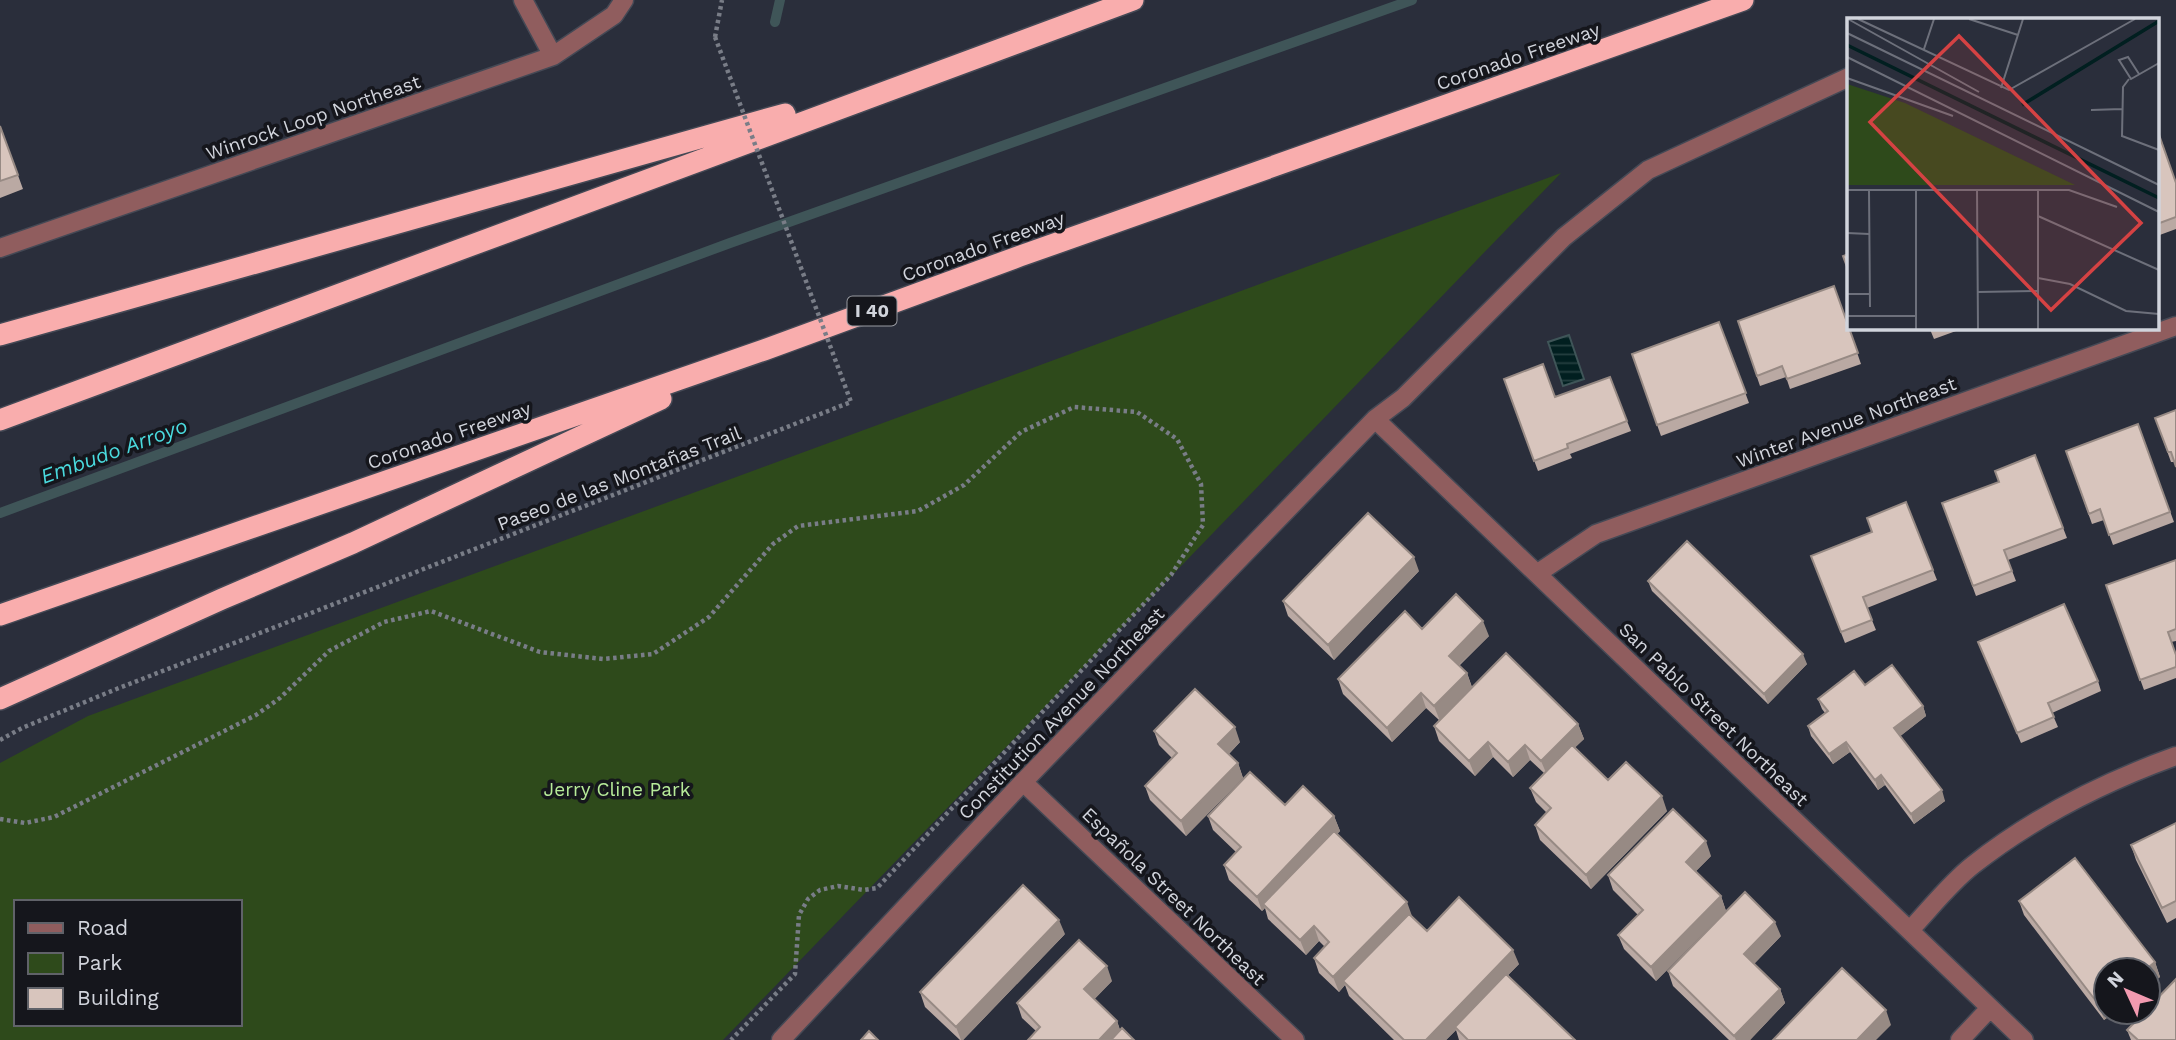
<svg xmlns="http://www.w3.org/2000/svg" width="2176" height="1040" font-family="'Work Sans',sans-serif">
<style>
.park{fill:#2e4a1b;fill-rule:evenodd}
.water{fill:url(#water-rules);stroke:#3f5558;stroke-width:2}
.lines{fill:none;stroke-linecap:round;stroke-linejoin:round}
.stream{stroke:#3f5558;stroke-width:10}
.minor-casing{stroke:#454955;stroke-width:21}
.highway-casing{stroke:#454955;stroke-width:24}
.path{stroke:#797d87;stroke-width:4.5;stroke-dasharray:3.5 3.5;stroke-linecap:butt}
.minor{stroke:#905d5e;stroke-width:18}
.highway{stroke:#f9adad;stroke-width:21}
.path-bridge{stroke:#797d87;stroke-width:4.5;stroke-dasharray:3.5 3.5;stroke-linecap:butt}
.wall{fill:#baa9a3}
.shaded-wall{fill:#978a84}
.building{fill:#d8c5bd;stroke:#978a84;stroke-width:2}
.labels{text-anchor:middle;stroke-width:7;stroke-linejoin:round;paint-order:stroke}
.shield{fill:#15161c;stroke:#999ba2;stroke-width:2}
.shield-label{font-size:18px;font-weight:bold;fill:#d1d4dc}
.street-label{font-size:19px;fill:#d1d4dc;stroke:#15161c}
.park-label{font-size:19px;fill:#b7eb99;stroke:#15161c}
.water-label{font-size:21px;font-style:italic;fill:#4adade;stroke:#15161c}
.inset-river{fill:none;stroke:#011f20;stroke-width:3.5}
.inset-road{fill:none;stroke:#6d707b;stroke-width:2}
.view{fill:#d54243;fill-opacity:0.15;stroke:#d54243;stroke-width:3.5}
.inset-edge{fill:none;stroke:#d1d4dc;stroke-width:3.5}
</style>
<defs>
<pattern id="water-rules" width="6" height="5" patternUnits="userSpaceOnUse" patternTransform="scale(1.75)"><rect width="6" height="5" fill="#011f20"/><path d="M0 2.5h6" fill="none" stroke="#253f40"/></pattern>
</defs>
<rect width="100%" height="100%" fill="#2a2e3b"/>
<path class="park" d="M1561,173L723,1040H0V763L88,716ZM16,902H240V1024H16Z"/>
<path class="water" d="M1569,335L1584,379L1563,386L1548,342Z"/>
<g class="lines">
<path class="stream" d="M775,22L780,0
M0,513L730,243L1412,0"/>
<g class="minor-casing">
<path id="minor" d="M523,0L553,56
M0,248L553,56L614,15L624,0
M1375,419L2024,1040
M1538,573L1596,534L2176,326
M1023,782L1295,1040
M1910,930C1930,909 1950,883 1973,865C2034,817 2104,782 2176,756
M781,1040L1023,782L1375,419L1403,398L1564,237L1648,170L1849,77
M1960,1040L1990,1008"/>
</g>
<g class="highway-casing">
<path id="highway" d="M0,335L785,114
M0,420L1133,0
M0,615L764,350L1020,256L1743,0
M0,699L222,599L353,543L661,399"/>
</g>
<path class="path" d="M715,37L722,0
M0,740L22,728L114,690L851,402
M0,819L25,823L54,817L256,715L280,698L329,651L384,622L431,611L540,652L603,659L653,654L709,617L773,544L798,526L918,511L964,485L1021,432L1074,407L1137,412L1177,439L1201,484L1203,525L1171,575L877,888L864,890L838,886L820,890L808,899L799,915L795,974L731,1040"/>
<use href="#minor" class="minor"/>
<use href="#highway" class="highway"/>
<path class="path-bridge" d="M715,37L851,402"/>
</g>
<path class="wall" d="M0,126L23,189L0,198Z
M2157,129L2176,183V229L2157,236Z
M1834,286L1861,364L1790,389L1786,377L1760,386L1738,321Z
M1719,322L1749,403L1661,436L1632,354Z
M1929,327H1967L1934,339Z
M1504,379L1555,397L1627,421L1631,431L1570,454L1572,458L1538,471Z
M2176,410L2174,462H2171L2155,418Z
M2138,424L2174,522L2113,545L2104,520L2092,524L2066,451Z
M2035,455L2067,538L2008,560L2016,581L1976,596L1942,503L1999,482Z
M1906,502L1937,580L1867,608L1876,630L1845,643L1811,556L1872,532Z
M2176,560V641L2171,642L2176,655V678L2144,690L2106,585Z
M1419,571L1334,660L1288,616L1283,601Z
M1648,581L1807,664L1768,704L1652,591Z
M1422,629L1489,636L1459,666L1467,673L1472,687L1578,724L1584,739L1575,747L1608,780L1667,811L1591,889L1540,840L1535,825L1547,813L1536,802L1530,788L1544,773L1530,760L1513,777L1493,757L1475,776L1439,741L1434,726L1439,720L1426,708L1392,742L1343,694L1338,679Z
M1978,642L2098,681L2101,691L2052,713L2058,727L2021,743Z
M1865,685L1923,706L1926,716L1900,736L1945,801L1914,824L1885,785L1878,790L1850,752L1833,764L1811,736L1808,726L1825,713L1822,709L1818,699Z
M1154,731L1240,742L1229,754L1238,763L1243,778L1186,836L1150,800L1145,786L1172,758L1159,745Z
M1285,805L1334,816L1340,831L1337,834L1412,916L1427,931L1519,964L1508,975L1575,1040H1459L1456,1030L1446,1040H1394L1349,996L1345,985L1339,992L1319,973L1314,958L1325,947L1319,941L1306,955L1268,919L1265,908L1262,911L1229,880L1224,865L1236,852L1213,830L1208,816Z
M2176,823V918L2167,923L2136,860L2131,845Z
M1711,856L1696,871L1721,896L1726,911L1656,981L1624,949L1618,935L1638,915L1613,890L1608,875Z
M2019,901L2155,962L2160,977L2148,986V970L2106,1012H2115L2104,1020L2024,915Z
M1065,934L963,1040H960L925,1007L920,992Z
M1781,936L1754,964L1780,989L1785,1003L1750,1040H1729L1673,986L1668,971Z
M1112,981L1094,999L1117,1021L1120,1030L1036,1031L1022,1018L1017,1003Z
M2127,1030L2176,1040H2131Z"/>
<path class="shaded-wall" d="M1414,557L1419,571L1334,660L1328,645Z
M1483,621L1489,636L1454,670L1449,656Z
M1803,654L1807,664L1768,704L1764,694Z
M1467,673L1472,688L1440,721L1434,706Z
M1421,693L1426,708L1392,742L1387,728Z
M1923,706L1926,716L1898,738L1894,728Z
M1578,724L1584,739L1547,775L1541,761Z
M1235,727L1240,742L1224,759L1218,744Z
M1488,742L1493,757L1475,776L1469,761Z
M1846,742L1850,752L1833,764L1829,754Z
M1525,745L1530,760L1513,777L1508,762Z
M1238,763L1243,778L1186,836L1181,821Z
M1881,775L1885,785L1878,790L1875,780Z
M1942,790L1945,801L1914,824L1911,814Z
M1662,796L1667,811L1591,889L1586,875Z
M1334,816L1340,831L1266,907L1263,904L1265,908L1262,911L1257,897Z
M1706,841L1711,856L1691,876L1686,862Z
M1721,896L1726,911L1656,981L1651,967Z
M1407,902L1412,916L1343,981L1345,985L1339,992L1333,977Z
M1059,920L1065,934L963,1040H961L956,1027Z
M1775,922L1781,936L1749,969L1744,954Z
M1314,926L1319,941L1306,955L1300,940Z
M1513,950L1519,964L1456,1029L1455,1027L1456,1030L1446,1040H1426Z
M2155,962L2160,977L2148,986V970H2145Z
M1107,966L1112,981L1090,1004L1084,989Z
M1780,989L1785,1003L1750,1040H1736L1734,1036Z
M2106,1000V1012H2115L2104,1020L2099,1005Z
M1886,1010L1891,1025L1876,1040H1857Z
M1117,1021L1122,1036L1118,1040H1099Z"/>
<path class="building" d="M0,126L18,175L0,181Z
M2157,129L2176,183V217L2157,224Z
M1849,254V272L1843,256Z
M1834,286L1858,353L1787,379L1782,366L1757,376L1738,321Z
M1719,322L1746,393L1657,425L1632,354Z
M1543,364L1555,397L1610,377L1627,421L1567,444L1568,448L1534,461L1504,379Z
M2176,410V467L2171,452H2168L2155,418Z
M2138,424L2170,512L2109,535L2100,509L2089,514L2066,451Z
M2035,455L2063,528L2004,550L2012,571L1973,586L1942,503L1999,482L1995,471Z
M1906,502L1933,570L1863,597L1872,620L1841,632L1811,556L1872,532L1867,518Z
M1368,513L1414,557L1328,645L1283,601Z
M1687,541L1803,654L1764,694L1648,581Z
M2176,560V629L2168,632L2176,655V667L2140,680L2106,585Z
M1456,594L1483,621L1449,656L1467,673L1434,706L1421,693L1387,728L1338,679L1405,611L1422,629Z
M2064,604L2098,681L2048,703L2054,717L2017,733L1978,642Z
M1506,653L1578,724L1541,761L1525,745L1508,762L1488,742L1469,761L1434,726Z
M1892,665L1923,706L1894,728L1942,790L1911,814L1881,775L1875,780L1846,742L1829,754L1808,726L1828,711L1818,699L1854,671L1865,685Z
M1195,689L1235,727L1218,744L1238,763L1181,821L1145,786L1177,753L1154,731Z
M1572,745L1608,780L1626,762L1662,796L1586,875L1535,825L1551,808L1530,788Z
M1250,772L1285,805L1303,786L1334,816L1257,897L1224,865L1241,847L1208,816Z
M1673,809L1706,841L1686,862L1721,896L1651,967L1618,935L1643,910L1608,875Z
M2176,823V901L2162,908L2131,845Z
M1334,831L1407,902L1333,977L1314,958L1329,942L1314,926L1300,940L1263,904Z
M2075,858L2155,962L2145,970H2106V1000L2099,1005L2019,901Z
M1023,885L1059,920L956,1027L920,992Z
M1745,892L1775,922L1744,954L1780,989L1734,1036L1668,971Z
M1459,897L1513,950L1426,1040H1404L1343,981L1409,914L1427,931Z
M1079,940L1107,966L1084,989L1117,1021L1099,1040H1028L1040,1027L1017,1003Z
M1842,968L1886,1010L1857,1040H1773Z
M1506,974L1575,1040H1468L1455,1027Z
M2176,979V1040H2138L2127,1030L2145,1012H2148V1008Z
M1122,1028L1134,1040H1111Z
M869,1031L878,1040H861Z"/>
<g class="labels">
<rect class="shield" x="847.5" y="296.5" width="49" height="29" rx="5"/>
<g class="shield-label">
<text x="872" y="317">I 40</text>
</g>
<g class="street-label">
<text transform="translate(1518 56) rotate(-19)" y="7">Coronado Freeway</text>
<text transform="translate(313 117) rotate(-19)" y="7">Winrock Loop Northeast</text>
<text transform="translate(983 246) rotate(-20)" y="7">Coronado Freeway</text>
<text transform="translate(1846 422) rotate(-20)" y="7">Winter Avenue Northeast</text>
<text transform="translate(449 435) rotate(-19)" y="7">Coronado Freeway</text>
<text transform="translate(619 478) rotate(-21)" y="7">Paseo de las Montañas Trail</text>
<text transform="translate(1061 713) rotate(-46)" y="7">Constitution Avenue Northeast</text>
<text transform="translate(1714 714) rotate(44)" y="7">San Pablo Street Northeast</text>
<text transform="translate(1174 896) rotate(44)" y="7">Española Street Northeast</text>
</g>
<g class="park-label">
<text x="617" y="796">Jerry Cline Park</text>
</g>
<g class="water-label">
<text transform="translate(114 451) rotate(-20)" y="7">Embudo Arroyo</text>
</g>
</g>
<g transform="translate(1847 18)">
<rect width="312" height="312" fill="#2a2e3b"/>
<path d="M0,66L58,85L228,167H0Z" fill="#2e4a1b"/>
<path class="inset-river" d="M0,27L312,180M175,87L312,3"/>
<path class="inset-road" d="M1,1L132,74M11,1L162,72L288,1M122,1L171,17M0,15L312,167M77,31L87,1M0,39L312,194M292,56L281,39L272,42L284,61L312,45M0,60L106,98M282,61L276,69L275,118L312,132M154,70L176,1M244,92L275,91M130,171L131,311M191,171V311M0,172H222L270,189M22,172L23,289M191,198L312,252M0,215L22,216M191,260L223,266L279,293L312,296M131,274L191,273M0,276H22M0,298H69M69,311V172"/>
<path class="view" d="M112,18L294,205L204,292L23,104Z"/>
<rect width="312" height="312" class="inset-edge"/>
</g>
<rect x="14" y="900" width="228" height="126" fill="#15161c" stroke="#606269" stroke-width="2"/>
<rect x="28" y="923" width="35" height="10" fill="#905d5e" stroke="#606269" stroke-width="2"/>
<text x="77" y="935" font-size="21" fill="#d1d4dc">Road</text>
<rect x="28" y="953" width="35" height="21" fill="#2e4a1b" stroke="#606269" stroke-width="2"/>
<text x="77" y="970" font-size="21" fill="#d1d4dc">Park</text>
<rect x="28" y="988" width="35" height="21" fill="#d8c5bd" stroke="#606269" stroke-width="2"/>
<text x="77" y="1005" font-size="21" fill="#d1d4dc">Building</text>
<g transform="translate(2127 991) rotate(314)"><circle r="33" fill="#15161c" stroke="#606269" stroke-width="2"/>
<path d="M0-5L12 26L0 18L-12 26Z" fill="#f29ab0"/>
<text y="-10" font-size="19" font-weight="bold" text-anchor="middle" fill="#d1d4dc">N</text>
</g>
</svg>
